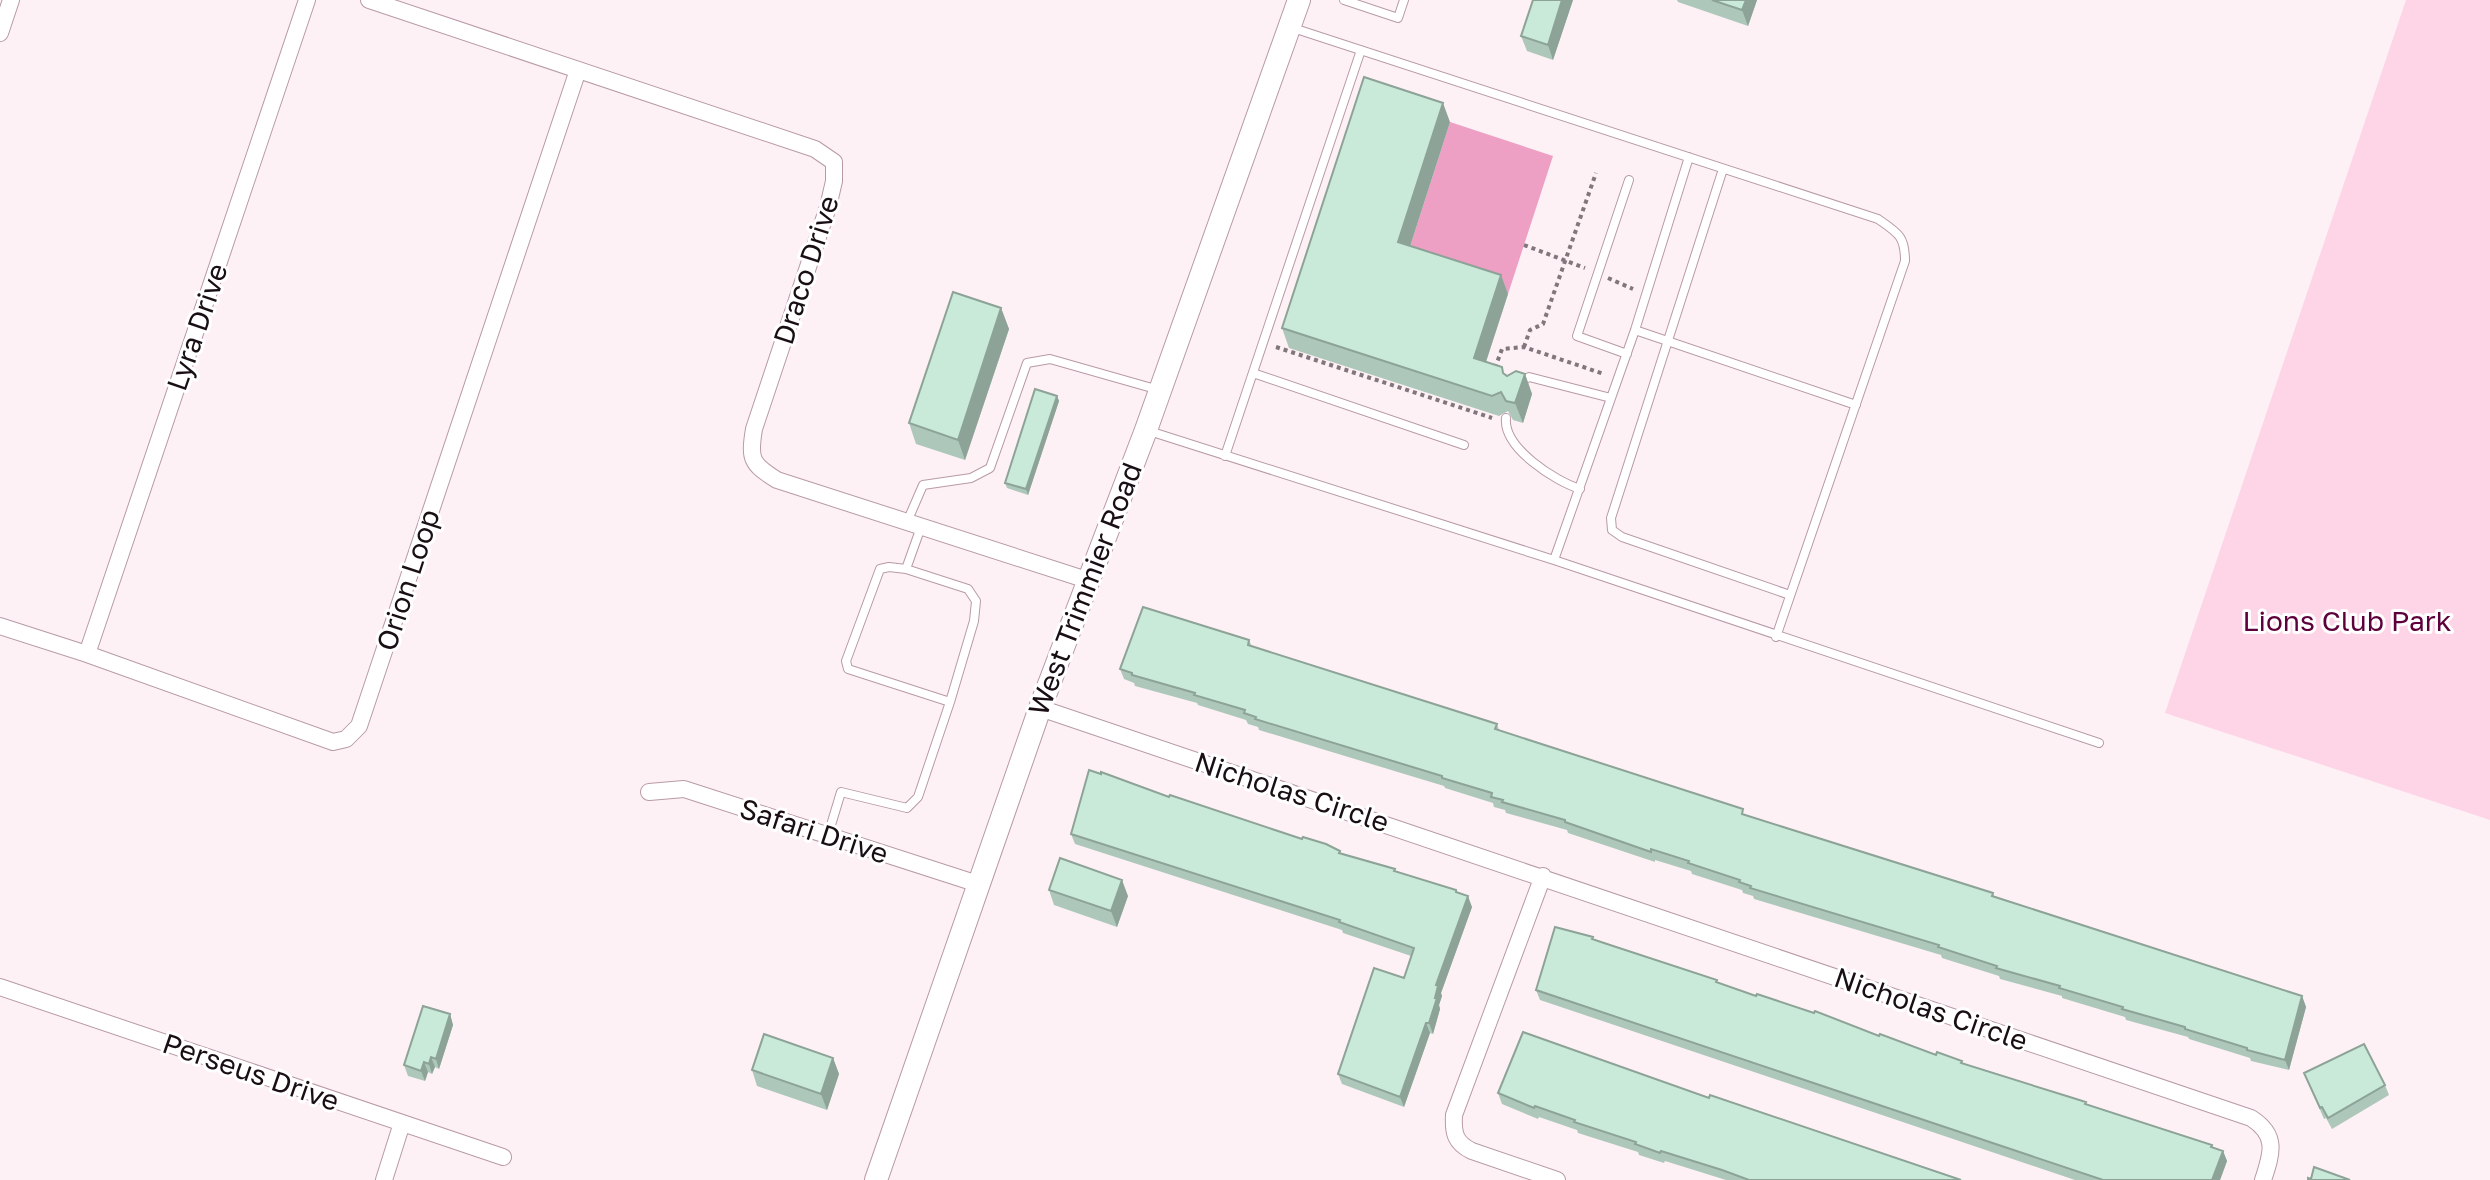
<svg xmlns="http://www.w3.org/2000/svg" width="2490" height="1180" font-family="'Golos Text',sans-serif">
<style>
.green{fill:#fdd5e7}
.water{fill:#ee9fc4}
.lines{fill:none;stroke-linecap:round;stroke-linejoin:round}
.service-casing{stroke:#b89aa7;stroke-width:10}
.minor-casing{stroke:#b89aa7;stroke-width:18}
.secondary-casing{stroke:#b89aa7;stroke-width:24}
.path{stroke:#81767b;stroke-width:4;stroke-dasharray:4 4;stroke-linecap:butt}
.service{stroke:#fff;stroke-width:8}
.minor{stroke:#fff;stroke-width:16}
.secondary{stroke:#fff;stroke-width:22}
.wall{fill:#adc8bb}
.shaded-wall{fill:#8da398}
.building{fill:#c9e9d9;stroke:#8da398;stroke-width:2}
.labels{text-anchor:middle;stroke-width:6;stroke-linejoin:round;paint-order:stroke}
.street-label{font-size:28px;fill:#180e13;stroke:#fff}
.park-label{font-size:28px;fill:#5d003b;stroke:#fff}
</style>
<rect width="100%" height="100%" fill="#fef1f6"/>
<path class="green" d="M2406,0H2490V820L2165,713Z"/>
<path class="water" d="M1450,122L1553,156L1508,294L1405,262Z"/>
<g class="lines">
<g class="service-casing">
<path id="service" d="M1344,0L1398,18L1404,0
M1293,28L1878,219C1898,233 1905,236 1905,261L1776,637
M1723,169L1611,518L1612,530L1622,537L1790,595
M1635,330L1856,405
M1627,354L1577,336L1629,180
M1253,373L1464,445
M1520,382L1529,377L1611,398
M1506,418C1503,448 1555,481 1580,489
M1146,430L1554,560L2099,743
M1225,456L1361,50
M907,522L923,485L971,478L990,468L1027,363L1050,359L1159,390
M921,527L906,569L889,567L880,569L846,661L848,669L950,702
M1554,560L1635,330L1689,157
M828,835L841,792L907,808L918,797L950,702L974,621L976,601L968,589L906,569"/>
</g>
<g class="minor-casing">
<path id="minor" d="M369,0L815,149L834,162V181L828,207L754,429C749,459 751,464 777,480L1087,580
M0,33L11,0
M0,626L87,654L333,742L346,739L359,726L578,70
M87,654L307,0
M1040,708L2251,1118C2278,1135 2272,1153 2263,1180
M649,792L684,789L978,884
M1543,876L1454,1115C1453,1133 1455,1143 1472,1151L1557,1180
M0,987L503,1157
M384,1180L402,1123"/>
</g>
<g class="secondary-casing">
<path id="secondary" d="M876,1180L1040,708L1146,430L1299,0"/>
</g>
<path class="path" d="M1524,245L1585,268
M1608,278L1633,289
M1276,347L1492,418
M1524,347L1530,330L1543,324L1596,173
M1495,368L1502,349L1524,347L1604,374"/>
<use href="#service" class="service"/>
<use href="#minor" class="minor"/>
<use href="#secondary" class="secondary"/>
</g>
<path class="wall" d="M1533,0H1573L1553,60L1527,51L1521,36Z
M1677,0H1757L1748,26L1678,2Z
M1450,122L1410,246L1501,275L1508,294L1486,362L1507,376L1525,374L1532,394L1523,423L1513,420L1508,411L1499,416L1289,348L1282,328Z
M1001,308L1009,329L965,460L916,444L909,423Z
M1057,396L1059,401L1028,495L1007,488L1005,483Z
M1249,640L1252,647L1497,724L1499,730L1745,815L1993,893L1994,896L2302,996L2306,1007L2289,1070L2251,1061L2250,1058L2189,1039L2188,1037L2126,1020L2125,1017L2062,998V996L2000,979L1999,976L1942,958L1941,955L1754,899L1753,896L1743,893L1742,890L1692,874L1691,871L1655,860V862L1568,833L1567,830L1506,813L1505,810L1494,807L1493,803L1445,788L1444,786L1259,730L1258,727L1248,724L1246,720L1198,705L1197,703L1135,686L1134,683L1124,679L1120,669Z
M1169,797L1340,851L1341,854L1456,890L1457,893L1472,907L1441,993L1442,996L1439,1005L1440,1009L1433,1034L1430,1033L1404,1107L1342,1084L1338,1074L1404,978L1411,956L1343,933L1342,930L1075,844L1071,834Z
M1049,890L1128,896L1117,927L1054,905Z
M1594,939L1756,996L1936,1055L1962,1061L1963,1064L2212,1145L2213,1148L2223,1151L2227,1161L2220,1180H2075L1540,1000L1536,990Z
M450,1014L453,1025L439,1069L435,1067L432,1074L428,1072L425,1081L408,1076L404,1065Z
M833,1058L839,1074L827,1110L757,1086L752,1070Z
M2304,1073L2385,1085L2389,1095L2332,1129L2326,1118L2324,1119Z
M1498,1093L1709,1098L1961,1180H1726L1665,1161L1664,1163L1639,1155L1638,1152L1578,1133L1577,1130L1539,1117L1538,1119L1502,1104Z"/>
<path class="shaded-wall" d="M1562,0H1573L1553,60L1548,45Z
M1746,0H1757L1748,26L1742,10Z
M1443,103L1450,122L1405,262L1398,242Z
M1501,275L1508,294L1481,377L1474,358Z
M1001,308L1009,329L965,460L958,440Z
M1525,374L1532,394L1523,423L1515,403Z
M1057,396L1059,401L1028,495L1026,489Z
M1122,880L1128,896L1117,927L1111,911Z
M1468,896L1472,907L1441,993L1442,996L1439,1005L1440,1009L1433,1034L1429,1023L1436,985Z
M2302,996L2306,1007L2289,1070L2285,1060Z
M450,1014L453,1025L439,1069L436,1059Z
M1426,1023L1430,1033L1404,1107L1400,1097Z
M431,1057L435,1067L432,1074L429,1064Z
M833,1058L839,1074L827,1110L821,1094Z
M424,1062L428,1072L425,1081L421,1071Z
M2223,1151L2227,1161L2220,1180H2212Z"/>
<path class="building" d="M1533,0H1562L1548,45L1521,36Z
M1712,0H1746L1742,10Z
M1364,77L1443,103L1398,242L1501,275L1474,358L1502,367L1503,373L1507,376L1516,371L1525,374L1515,403L1506,401L1501,392L1492,396L1282,328Z
M953,292L1001,308L958,440L909,423Z
M1035,389L1057,396L1026,489L1005,483Z
M1143,607L1249,640L1248,645L1497,724L1495,729L1743,809L1742,814L1993,893L1992,896L2302,996L2285,1060L2247,1050V1048L2185,1029V1027L2122,1009L2123,1007L2059,988L2060,986L1996,968L1997,966L1938,947L1939,945L1750,888L1751,886L1739,882L1740,880L1688,863L1689,861L1651,849V852L1565,822V820L1502,802L1503,800L1491,797L1492,793L1442,778V776L1255,719L1256,717L1244,713L1245,710L1194,695L1195,693L1132,675V673L1120,669Z
M1089,770L1101,774V772L1169,797L1170,795L1302,839L1303,837L1326,844L1340,851L1339,853L1395,869L1394,871L1456,890V892L1468,896L1436,985L1438,986L1435,998H1437L1429,1023H1426L1400,1097L1338,1074L1374,968L1404,978L1414,948L1339,922L1340,920L1071,834Z
M1060,858L1122,880L1111,911L1049,890Z
M1555,927L1593,937L1592,939L1604,943L1717,980L1716,982L1756,996L1757,994L1814,1013L1815,1011L1879,1036L1880,1034L1936,1055L1937,1052L1962,1061L1961,1063L2073,1098L2086,1102L2085,1104L2212,1145L2211,1147L2223,1151L2212,1180H2103L1536,990Z
M423,1006L450,1014L436,1059L431,1057L429,1064L424,1062L421,1071L404,1065Z
M1523,1032L1709,1098L1710,1095L1961,1180H1749L1722,1170L1661,1151L1660,1153L1635,1144L1636,1142L1574,1122L1575,1120L1535,1106L1534,1108L1498,1093Z
M764,1034L833,1058L821,1094L752,1070Z
M2364,1044L2385,1085L2328,1118L2322,1107L2320,1108L2304,1073Z
M2314,1167L2350,1180H2308V1178L2311,1179Z"/>
<g class="labels">
<g class="street-label">
<text transform="translate(806 270) rotate(-72)" y="10">Draco Drive</text>
<text transform="translate(197 327) rotate(-71)" y="10">Lyra Drive</text>
<text transform="translate(408 580) rotate(-72)" y="10">Orion Loop</text>
<text transform="translate(1085 589) rotate(-69)" y="10">West Trimmier Road</text>
<text transform="translate(1292 792) rotate(18)" y="10">Nicholas Circle</text>
<text transform="translate(814 831) rotate(18)" y="10">Safari Drive</text>
<text transform="translate(1931 1009) rotate(19)" y="10">Nicholas Circle</text>
<text transform="translate(251 1072) rotate(19)" y="10">Perseus Drive</text>
</g>
<g class="park-label">
<text x="2347" y="631">Lions Club Park</text>
</g>
</g>
</svg>
